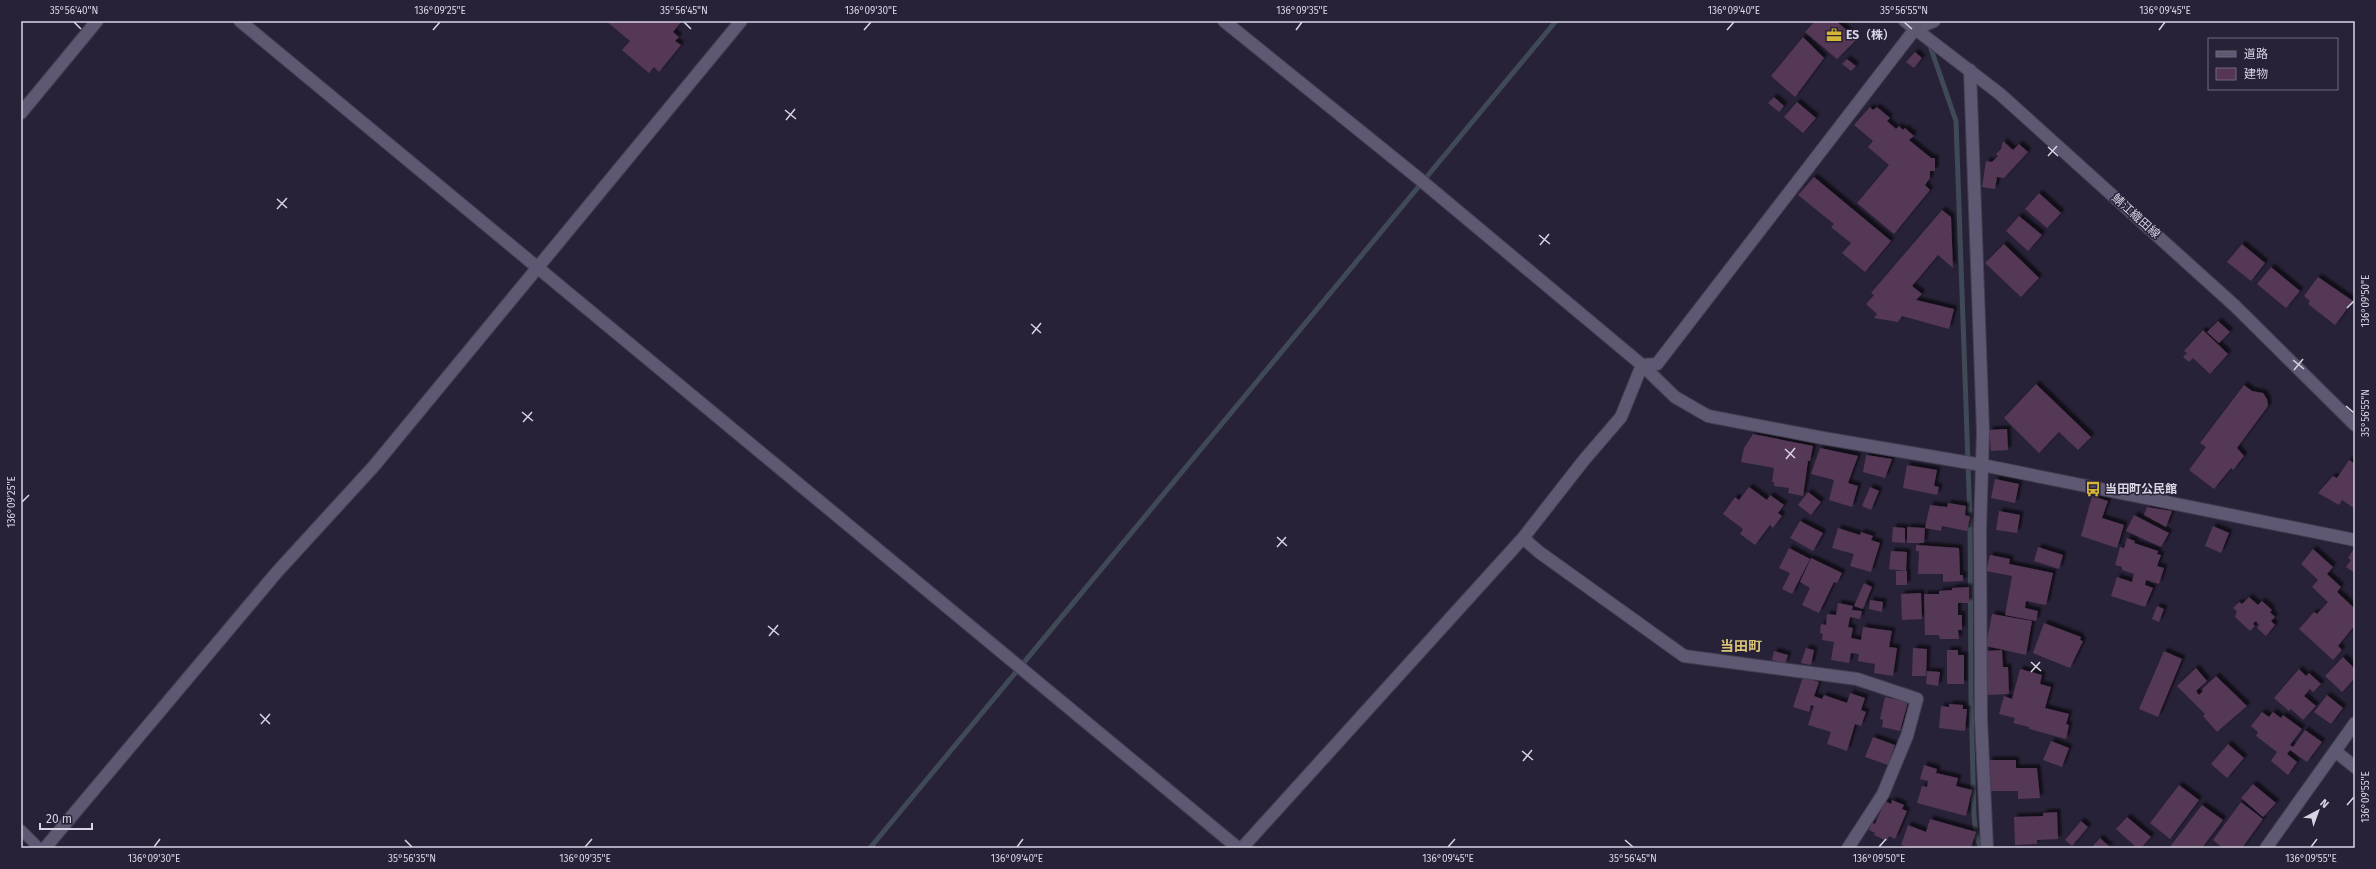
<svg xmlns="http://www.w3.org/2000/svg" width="2376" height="869" font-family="'Fira Sans','Noto Sans JP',sans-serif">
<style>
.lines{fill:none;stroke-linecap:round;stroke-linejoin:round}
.stream{stroke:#404956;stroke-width:5}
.building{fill:#553755;filter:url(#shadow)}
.lane-casing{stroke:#443f52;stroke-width:12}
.street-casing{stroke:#443f52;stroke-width:14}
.secondary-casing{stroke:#443f52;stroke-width:14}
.lane{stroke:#5e5872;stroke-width:10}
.street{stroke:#5e5872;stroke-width:12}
.secondary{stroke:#5e5872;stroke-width:12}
.ticks{fill:none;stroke:#d7d4e3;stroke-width:1.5}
.labels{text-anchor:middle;stroke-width:3;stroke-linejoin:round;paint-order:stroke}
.poi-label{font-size:12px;font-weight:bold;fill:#d7d4e3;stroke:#282238;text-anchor:start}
.street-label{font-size:12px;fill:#d7d4e3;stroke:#282238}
.quarter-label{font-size:14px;font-weight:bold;fill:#d8c376;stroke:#282238}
.neatline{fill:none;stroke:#d7d4e3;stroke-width:1.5}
.ticks-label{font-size:10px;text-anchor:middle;fill:#d7d4e3}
</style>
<defs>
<filter id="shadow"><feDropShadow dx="3.5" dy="-3.5" stdDeviation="1" flood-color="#0009"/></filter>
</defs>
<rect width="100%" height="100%" fill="#282238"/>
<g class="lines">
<path class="stream" d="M1929,43L1956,121L1970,520L1971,698L1974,815L1976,836L1981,848
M870,848L1556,21"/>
</g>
<path class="building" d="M606,21H682L673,32L679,37L675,41L681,45L659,72L654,67L649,73L622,50L630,41Z
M1815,21H1836L1857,39L1837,59L1805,32Z
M1803,37L1824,58L1795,97L1771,76Z
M1915,52L1922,58L1914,68L1906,62Z
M1847,59L1856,66L1851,71L1842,64Z
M1774,97L1784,106L1779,112L1768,103Z
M1797,102L1816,118L1803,133L1784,117Z
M1870,107L1873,110L1877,107L1890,118L1887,121L1896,129L1899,126L1903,130L1905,128L1914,136L1909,140L1931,158H1935V171H1930V178L1925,185L1930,190L1894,234L1857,203L1889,165L1868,147L1873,141L1854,125Z
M2003,141L2013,150L2019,144L2028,152L2004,178L1997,177L1995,189L1982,187L1986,161L1992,162L1998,156L1996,154L2001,149Z
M1814,177L1891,241L1865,272L1842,253L1851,243L1831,227L1834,224L1798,195Z
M2039,193L2061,213L2047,228L2025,209Z
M1942,210L1951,217L1953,268L1938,255L1912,286L1922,294L1916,300L1954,309L1949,329L1902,316L1898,322L1874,318L1877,314L1866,304L1874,295L1871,293Z
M2019,216L2042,235L2028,251L2006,231Z
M2004,244L2039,278L2021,297L1985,263Z
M2242,244L2265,263L2251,281L2227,262Z
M2271,267L2300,291L2286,308L2257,284Z
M2318,277L2353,301L2335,325L2308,304L2310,301L2304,296Z
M2218,321L2230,332L2219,343L2207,332Z
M2203,330L2228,354L2210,374L2193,358L2189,362L2183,357L2187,353L2184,351Z
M2036,384L2091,437L2078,450L2059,432L2039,453L2004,418Z
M2244,385L2252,391L2263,393L2267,399L2268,406L2237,448L2244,456L2233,470L2231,468L2214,489L2189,470L2206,447L2200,443Z
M2007,429L2008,450L1991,451L1989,430Z
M1753,434L1813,446L1810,461H1808L1803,496L1788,493L1789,488L1774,486V482H1772L1774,468L1741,462L1744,448Z
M1820,448L1858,456L1848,483L1858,486L1852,507L1829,500L1834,480L1811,474Z
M1866,455L1892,459L1885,478L1863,472Z
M2349,460L2355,464V509L2342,500L2339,505L2318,493L2333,476L2337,478Z
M1907,465L1937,470L1934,486L1939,487L1937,495L1903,488Z
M1995,479L2019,484L2015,503L1991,498Z
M1749,487L1767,500L1770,495L1784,505L1778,513L1782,516L1773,528L1770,525L1755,545L1740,534L1743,529L1723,514L1735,497L1739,500Z
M1870,487L1879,491L1871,510L1862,506Z
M1808,492L1821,502L1811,515L1798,505Z
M2092,496L2108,501L2102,518L2124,525L2117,548L2081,536Z
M1948,503L1966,506L1965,515L1970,517L1967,531L1942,526L1941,531L1925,528L1930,505L1947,507Z
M2147,507L2172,511L2166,527L2144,515Z
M1999,511L2020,515L2017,533L1996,530Z
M2134,515L2169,533L2161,547L2126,531Z
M1800,521L1823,533L1813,551L1790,538Z
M2213,526L2229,533L2221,553L2205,546Z
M1893,527L1905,528V543L1892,542Z
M1907,527L1925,528L1924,543H1907Z
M1838,528L1860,535L1861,532L1873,536L1871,540L1880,543L1871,572L1850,566L1854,554L1832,548Z
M2127,538L2135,541L2134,543L2158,551L2157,554L2161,555L2157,566L2164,568L2159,584L2146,580L2145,585L2153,588L2145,607L2111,596L2117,577L2132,582L2134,574L2122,570V567L2115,565L2120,547L2124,548Z
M1916,545L1959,548L1960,575H1963V581L1943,582V574H1918L1919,551H1916Z
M2038,547L2063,555L2059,569L2034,561Z
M1789,548L1810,559L1792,594L1782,589L1790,573L1779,568Z
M2313,549L2333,567L2327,574L2341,587L2337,592L2355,609V625L2338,646L2342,650L2333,660L2299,629L2314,612L2317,614L2328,602L2312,587L2318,580L2301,564Z
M2353,550L2355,551V573L2346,567L2351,560L2348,558Z
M1891,551L1907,552L1906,571L1889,569Z
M1990,555L2010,559L2009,564L2053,573L2046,605L2026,601L2025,608L2038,611L2036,621L2005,615L2012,576L1986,571Z
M1811,558L1842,573L1837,583L1834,582L1819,613L1802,605L1810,588L1800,582Z
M1896,571H1907V585H1896Z
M1864,583L1872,587L1863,609L1854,606Z
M1969,587V603H1958V615H1962V630H1958L1959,639H1940L1939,635H1925L1924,594H1939V591L1952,590V588Z
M1921,593L1922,619L1902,620L1901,594Z
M2249,597L2258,605L2262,601L2272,610L2270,612L2275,617L2271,621L2275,625L2266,636L2257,628L2259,625L2256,621L2253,624L2255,626L2250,631L2235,617L2237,611L2233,608L2239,602L2242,604Z
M1870,600L1883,602L1882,612L1869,609Z
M1838,603L1853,606L1852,610L1862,611L1860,619L1850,617L1848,627L1853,628L1851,638L1861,640L1863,627L1892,631L1889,647L1897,648L1893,676L1874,673L1875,664L1858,661L1859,654L1851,653L1849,663L1831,660L1834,642L1822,640L1823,634L1820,633L1821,624L1826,625L1827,614L1836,615Z
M2157,606L2164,609L2159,622L2152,619Z
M1992,614L2032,621L2026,655L1986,646Z
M2044,623L2081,637L2080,640L2083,641L2070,668L2033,653Z
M1806,648L1814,650L1811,665L1801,663Z
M1913,648L1927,649L1926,676H1912Z
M1947,650H1958V655H1964V684H1947Z
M2002,650L2003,667H2008L2009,694L1987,695L1986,651Z
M1774,651L1788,655L1785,664L1772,660Z
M2164,651L2182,659L2158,717L2139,709Z
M2343,657L2355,669V678L2342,692L2325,676Z
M2196,668L2207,681L2196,691L2199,695L2203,691L2202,689L2216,676L2247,706L2217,732L2203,716L2205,714L2177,686Z
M2020,669L2042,675L2040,684L2051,687L2045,708L2069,714L2066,724L2069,725L2066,739L2029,729V727L2013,723L2015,718L1999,714L2004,696L2012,699Z
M2299,669L2306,676L2309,673L2321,684L2313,692L2310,689L2304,696L2316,706L2303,720L2291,709L2289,711L2274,698Z
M1927,671L1940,672L1938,686L1926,684Z
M1803,677L1819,682L1814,696L1822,699L1824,695L1847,703L1850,693L1865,698L1861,710L1866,712L1861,726L1855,724L1847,751L1827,744L1831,732L1808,725L1814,706L1811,705L1809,712L1793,707Z
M2327,695L2343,708L2331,724L2314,712Z
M1885,697L1908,702L1900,731L1882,727L1883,720L1880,719Z
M1949,704L1963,705V709H1967L1965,731L1939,728L1941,706L1949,707Z
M2262,712L2269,717L2273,712L2281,718L2283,715L2302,729L2290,745L2293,747L2305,730L2322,742L2307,762L2290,750L2287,754L2297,762L2288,775L2271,761L2277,752L2256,736L2258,732L2251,726Z
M1873,737L1895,745L1888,765L1865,757Z
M2051,741L2069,748L2062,767L2043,760Z
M2228,744L2244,758L2227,778L2211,764Z
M1989,760H2016V768H2037L2040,798L2018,799V791H1990Z
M1924,765L1937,769L1936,773L1958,778L1956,786L1972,790L1966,816L1917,803L1922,786L1927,787L1928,781L1920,779Z
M2253,784L2276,803L2263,817L2241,798Z
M2179,785L2199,800L2170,839L2150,823Z
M1892,800L1904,805L1902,809L1907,811L1895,839L1889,836L1887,841L1874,835L1875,833L1869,830L1872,823L1875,824L1885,801L1891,804Z
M2241,802L2263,819L2242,848H2223L2213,840Z
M2202,805L2223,820L2202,848H2169Z
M2057,812L2058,839L2037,840V844L2015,845L2014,817L2043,816V813Z
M2127,817L2151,837L2141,848H2137L2116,829Z
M1930,819L1976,832L1971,848H1911L1901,845L1908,825L1926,832Z
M2081,821L2088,827L2072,846L2065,840Z
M2100,838L2111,848H2091Z"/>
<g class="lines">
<g class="lane-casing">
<path id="lane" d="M21,830L39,848"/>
</g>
<g class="street-casing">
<path id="street" d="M240,21L1238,848
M1970,70L1983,432L1980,529L1981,719L1987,848
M1523,538L1539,552L1684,656L1857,679L1917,699L1907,736L1883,794L1848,848
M2335,751L2355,767
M45,848L277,572L374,466L741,21
M1242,848L1523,538L1584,460L1621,417L1642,365L1657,364L1915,29L1934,21
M2266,848L2355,723"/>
</g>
<g class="secondary-casing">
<path id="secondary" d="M1224,21L1417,177L1642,365L1675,397L1708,416L1823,438L1982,465L2355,540
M1905,21L2000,94L2235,306L2355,425
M21,113L97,21"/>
</g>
<use href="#lane" class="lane"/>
<use href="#street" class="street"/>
<use href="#secondary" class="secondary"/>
</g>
<path class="ticks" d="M74,22L81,29M684,22L691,29M1904,22L1912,29M433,30L440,22M864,30L871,22M1296,30L1302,22M1727,30L1734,22M2159,30L2165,22M785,110L796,119M786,120L795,109M2048,147L2058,156M2048,156L2057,146M277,199L287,208M277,209L287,198M1539,235L1550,244M1540,245L1549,234M2347,308L2354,301M1031,324L1041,333M1032,334L1041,323M2293,360L2304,369M2294,370L2303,359M2346,406L2354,413M522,412L533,421M523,422L532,412M1785,449L1795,458M1786,459L1795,448M22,502L29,495M1277,537L1287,546M1277,547L1286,537M768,626L779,635M769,636L778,625M2031,662L2041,671M2031,672L2040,662M260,714L270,724M261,724L270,714M1522,751L1533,760M1523,761L1532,750M2347,805L2354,797M405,840L412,847M1625,840L1633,847M154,847L160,839M585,847L592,839M1017,847L1023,839M1448,847L1455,839M1879,847L1886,839M2311,847L2317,839"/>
<defs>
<g id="office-bare" transform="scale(1.2)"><path d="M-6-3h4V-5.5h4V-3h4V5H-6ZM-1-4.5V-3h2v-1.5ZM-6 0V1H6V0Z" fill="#d4b535" stroke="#282238" stroke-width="2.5" paint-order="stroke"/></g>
<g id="bus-bare" transform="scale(1.2)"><path d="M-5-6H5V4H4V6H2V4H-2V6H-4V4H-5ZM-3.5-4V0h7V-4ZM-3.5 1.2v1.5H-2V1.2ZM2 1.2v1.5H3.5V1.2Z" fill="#d4b535" stroke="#282238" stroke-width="2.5" paint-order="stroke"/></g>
</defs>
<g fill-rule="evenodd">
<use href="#office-bare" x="1834" y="35"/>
<use href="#bus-bare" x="2093" y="489"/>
</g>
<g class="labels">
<g class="poi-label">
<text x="1846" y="39">ES（株）</text>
<text x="2105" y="493">当田町公民館</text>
</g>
<g class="street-label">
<text transform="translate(2136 216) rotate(42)" y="4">鯖江織田線</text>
</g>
<g class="quarter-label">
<text x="1741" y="651">当田町</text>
</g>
</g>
<rect width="2376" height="869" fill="none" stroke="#282238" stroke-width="44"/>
<rect x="2208" y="38" width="130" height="52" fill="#282238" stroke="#6e697c"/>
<rect x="2216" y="51" width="20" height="6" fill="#5e5872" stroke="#6e697c"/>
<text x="2244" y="58" font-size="12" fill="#d7d4e3">道路</text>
<rect x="2216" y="68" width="20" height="12" fill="#553755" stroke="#6e697c"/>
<text x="2244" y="78" font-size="12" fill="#d7d4e3">建物</text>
<g transform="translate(2318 811) rotate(41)" stroke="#282238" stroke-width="3" paint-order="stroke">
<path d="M0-3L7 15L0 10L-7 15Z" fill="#d7d4e3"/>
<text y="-6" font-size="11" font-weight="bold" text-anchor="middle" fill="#d7d4e3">N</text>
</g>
<path d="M40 823v6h52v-6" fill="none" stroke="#d7d4e3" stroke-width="2"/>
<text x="46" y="823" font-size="12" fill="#d7d4e3" stroke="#282238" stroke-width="3" paint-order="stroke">20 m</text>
<rect x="22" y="22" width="2332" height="825" class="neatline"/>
<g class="ticks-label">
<text x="74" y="14">35°56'40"N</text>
<text x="440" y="14">136°09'25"E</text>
<text x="684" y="14">35°56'45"N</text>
<text x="871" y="14">136°09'30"E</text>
<text x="1302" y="14">136°09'35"E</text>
<text x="1734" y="14">136°09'40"E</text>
<text x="1904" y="14">35°56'55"N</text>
<text x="2165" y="14">136°09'45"E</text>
<text transform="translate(2365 301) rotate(-90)" y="4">136°09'50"E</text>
<text transform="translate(2365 413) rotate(-90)" y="4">35°56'55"N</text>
<text transform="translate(11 502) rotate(-90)" y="4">136°09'25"E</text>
<text transform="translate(2365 797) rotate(-90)" y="4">136°09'55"E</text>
<text x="154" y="862">136°09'30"E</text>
<text x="412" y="862">35°56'35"N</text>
<text x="585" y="862">136°09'35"E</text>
<text x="1017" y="862">136°09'40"E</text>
<text x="1448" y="862">136°09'45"E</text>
<text x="1633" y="862">35°56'45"N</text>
<text x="1879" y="862">136°09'50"E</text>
<text x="2311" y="862">136°09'55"E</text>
</g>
</svg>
